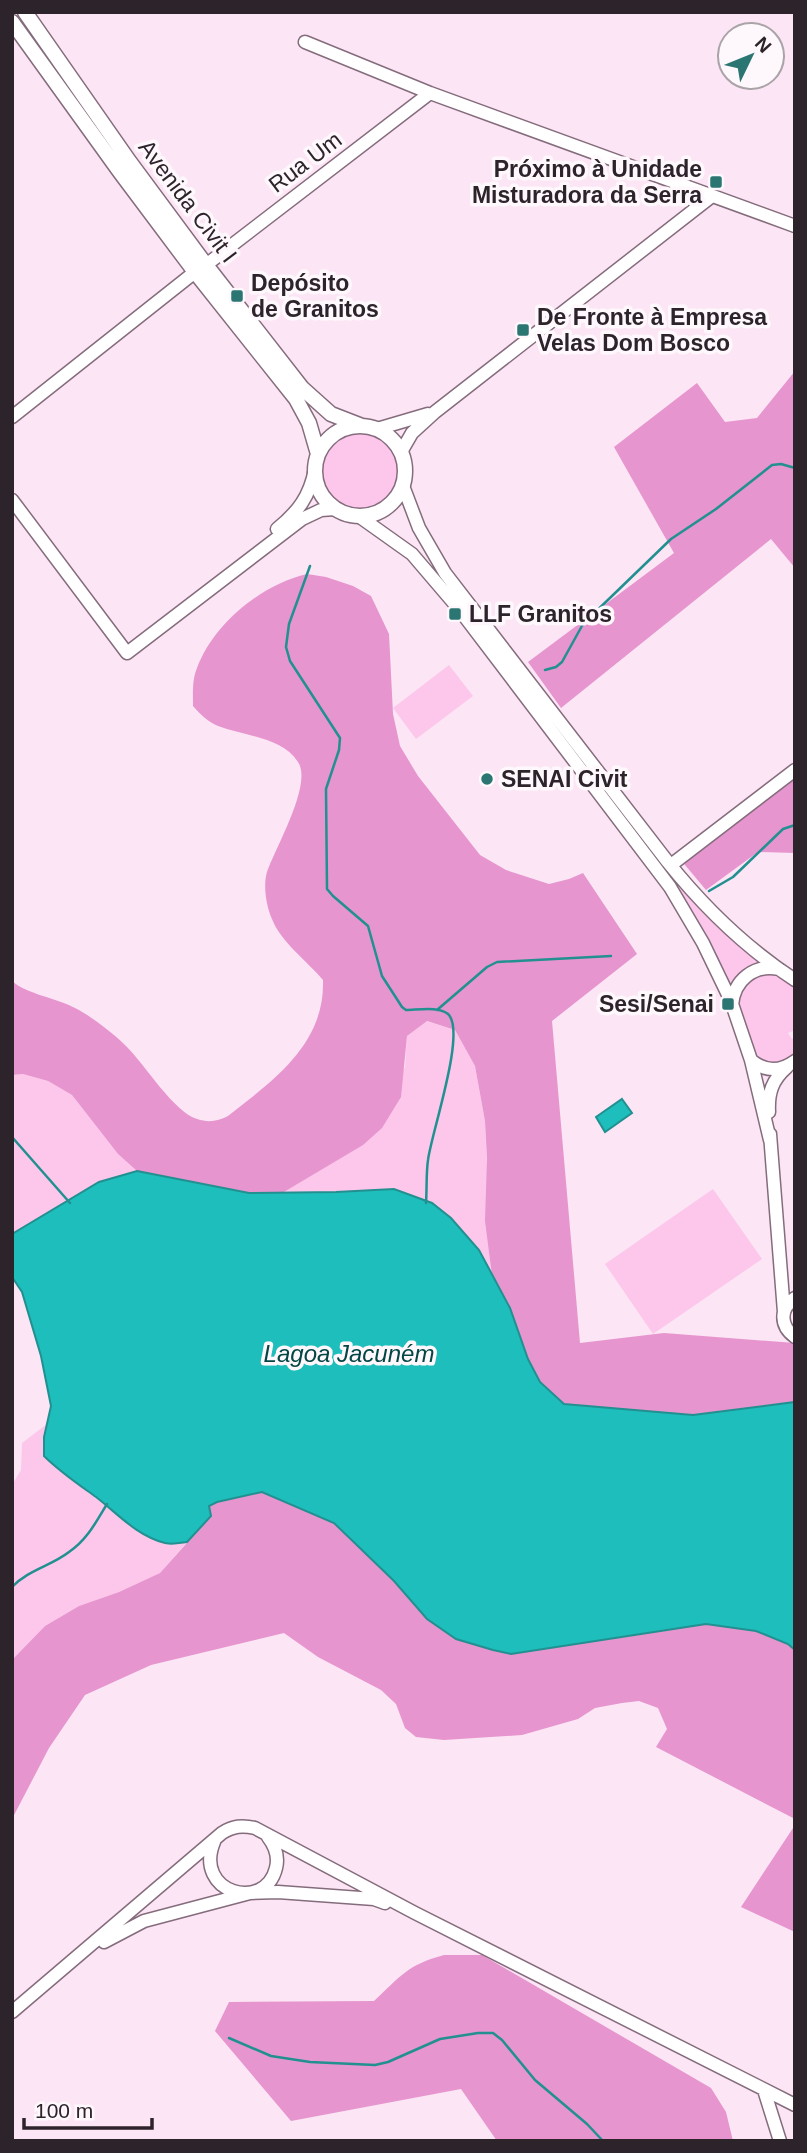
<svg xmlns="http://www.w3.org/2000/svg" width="807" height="2153" font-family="Arial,sans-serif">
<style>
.green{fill:#fcc7eb}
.forest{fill:#e695ce}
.water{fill:#1dbebb;stroke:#229090;stroke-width:2}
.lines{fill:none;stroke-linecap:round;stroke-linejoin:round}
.stream{stroke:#229090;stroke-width:2.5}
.minor-casing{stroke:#856c7d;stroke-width:15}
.major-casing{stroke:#856c7d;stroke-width:17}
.minor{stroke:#fff;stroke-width:12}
.major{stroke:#fff;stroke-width:14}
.poi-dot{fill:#2b7573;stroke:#fef8fc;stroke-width:2.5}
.labels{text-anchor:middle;stroke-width:7;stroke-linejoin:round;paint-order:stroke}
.street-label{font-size:23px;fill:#2d232a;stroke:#fef8fc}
.poi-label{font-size:23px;font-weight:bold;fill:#2d232a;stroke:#fef8fc;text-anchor:start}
.water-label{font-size:24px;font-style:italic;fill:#034745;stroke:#fef8fc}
</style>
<rect width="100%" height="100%" fill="#fce5f4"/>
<path class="green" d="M322 471a38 38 0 1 1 76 0a38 38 0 1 1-76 0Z
M449,665L473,696L416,739L393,708Z
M592,771L760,962V963L743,971L732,983L728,982L589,773Z
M764,973L775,975L795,986V1030L788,1033L792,1039L795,1037V1054C761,1080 753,1050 745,1023C742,1014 737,1004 740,995C744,982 753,978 764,973Z
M426,1021L455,1030L475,1066L485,1121L492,1275L479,1250L451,1218L432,1203L336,1192H284L362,1145L405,1067L407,1036Z
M23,1074L48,1081L72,1095L118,1154L137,1171L99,1182L12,1234V1075Z
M713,1189L762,1259L653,1334L605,1264Z
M47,1424L44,1437L79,1485L121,1518L145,1536L168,1545L187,1542L160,1573L119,1592L79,1606L45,1626L12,1660V1485L21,1470L22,1443Z"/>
<path class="forest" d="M795,371V568L771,539L561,708L528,662L674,553L614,447L697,383L725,422L757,418Z
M307,574L326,577L353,586L371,596L389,634L393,714L400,746L418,776L480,855L506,870L549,884L569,879L583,873L637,954L552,1021L580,1343L664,1333L795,1343V1402L693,1415L564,1404L540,1382L528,1359L510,1308L492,1275L485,1221L487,1159L485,1121L475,1066L455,1030L427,1021L407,1036L401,1097L382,1128L363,1145L284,1192L249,1193L137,1171L118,1154L72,1095L48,1081L23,1074L12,1075V981C26,994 57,998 75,1008C91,1016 114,1034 127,1047C145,1065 174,1112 197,1119C209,1123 218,1121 228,1116C274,1080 325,1044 323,980C308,962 280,941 272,919C266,906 263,885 267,872C275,848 313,784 298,762C282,737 244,736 218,726C208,722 200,714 193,706C193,693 192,680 197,668C214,623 261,585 307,574Z
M795,768V853L758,852L706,890L680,859Z
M262,1492L334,1523L394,1581L427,1619L493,1650L511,1654L706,1624L756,1631L788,1644L795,1650V1819L656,1747L667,1729L658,1708L639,1701L622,1703L595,1708L578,1719L522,1735L444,1740L416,1737L405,1728L396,1704L381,1690L318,1657L284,1633L151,1665L85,1695L49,1748L12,1819V1660L45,1626L79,1606L119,1592L160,1573L211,1516L209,1507L217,1502Z
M795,1825V1932L741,1907Z
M444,1955H482L711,2088L726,2112L733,2141H497L461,2089L291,2121L215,2031L229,2002L374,2001C401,1976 407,1965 444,1955Z"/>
<path class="water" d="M622,1099L632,1113L605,1132L596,1117Z
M137,1171L249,1193L336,1192L394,1189L432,1203L451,1218L479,1250L510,1308L528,1359L540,1382L564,1404L693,1415L795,1402V1650L788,1644L756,1631L706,1624L511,1654L493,1650L456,1639L427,1619L394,1581L334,1523L262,1492L217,1502L209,1506L211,1516L187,1542C180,1543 172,1545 165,1543C137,1536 118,1514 96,1497C78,1484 60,1472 44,1456V1437L51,1406L41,1356L22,1292L12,1277V1234L99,1182Z"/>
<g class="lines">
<path class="stream" d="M310,566L289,624L286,647L290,661L340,738L339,750L326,789L327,889L333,896L368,926L382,976L402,1007L406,1010C417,1010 439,1006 448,1014C467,1031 431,1134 428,1160C426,1174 427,1188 426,1203
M545,670L556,667L562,662L583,624L671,539L716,509L772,465L781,464L795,468
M709,891L733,877L783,829L795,825
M437,1010L487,967L497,962L611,956
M12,1137L70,1203
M12,1587C28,1570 51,1566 69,1552C87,1540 96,1522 107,1504
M229,2038L271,2056L310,2062L375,2065L388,2062L440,2039L478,2033H493L502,2040L535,2080L587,2124L603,2141"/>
<g class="minor-casing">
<path id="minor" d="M305,42L430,93L795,226
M206,265L430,93
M12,417L195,272
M377,429L428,414
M401,452L412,433L435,412L712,196
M403,486L419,528L445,573L667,861C703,906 746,948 795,980
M12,500L127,653L302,519L321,510L335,509
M360,517L412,554L459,609L670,887L703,943L731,1001L751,1060L770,1140
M277,529C298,512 310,496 315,469
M671,865L795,770
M732,1005C734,980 754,964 779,969
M751,1060C765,1072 780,1072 795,1061
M769,1112C768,1093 772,1080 787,1067
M770,1134L784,1312
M795,1298C779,1309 780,1326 795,1337
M214,1842C193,1893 265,1913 276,1868C279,1856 275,1846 268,1837
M104,1942L144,1921L250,1893L278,1892L374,1899L385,1903
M12,2012L222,1833C233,1826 242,1825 255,1828L415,1913L795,2105
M764,2090L780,2141"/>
</g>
<g class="major-casing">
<path id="major" d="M25,12L129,161L206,265L302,388L331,414L362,426
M12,22L120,172L195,272L296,399L309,423L318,454
M315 471a45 45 0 1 1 90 0a45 45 0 1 1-90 0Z"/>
</g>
<use href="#minor" class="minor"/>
<use href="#major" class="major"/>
</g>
<g class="poi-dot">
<rect x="709" y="175" width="14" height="14" rx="3.5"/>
<rect x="230" y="289" width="14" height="14" rx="3.5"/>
<rect x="516" y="323" width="14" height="14" rx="3.5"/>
<rect x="448" y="607" width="14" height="14" rx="3.5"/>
<circle cx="487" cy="779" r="7"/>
<rect x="721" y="997" width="14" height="14" rx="3.5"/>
</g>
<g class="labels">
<g class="street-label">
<text transform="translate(305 162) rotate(-37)" y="8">Rua Um</text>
<text transform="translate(188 201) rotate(53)" y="8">Avenida Civit I</text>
</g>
<g class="poi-label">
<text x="702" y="177" text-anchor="end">Próximo à Unidade<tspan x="702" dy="26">Misturadora da Serra</tspan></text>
<text x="251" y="291">Depósito<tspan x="251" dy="26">de Granitos</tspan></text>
<text x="537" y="325">De Fronte à Empresa<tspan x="537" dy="26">Velas Dom Bosco</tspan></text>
<text x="469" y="622">LLF Granitos</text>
<text x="501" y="787">SENAI Civit</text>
<text x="714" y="1012" text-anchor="end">Sesi/Senai</text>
</g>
<g class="water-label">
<text x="349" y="1362">Lagoa Jacuném</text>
</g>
</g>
<rect width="807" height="2153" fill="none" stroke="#2d232a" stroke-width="28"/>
<g transform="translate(751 56) rotate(47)"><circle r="33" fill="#fef8fc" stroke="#aaa3a8" stroke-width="2"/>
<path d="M0-5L12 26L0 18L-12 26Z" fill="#2b7573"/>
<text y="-10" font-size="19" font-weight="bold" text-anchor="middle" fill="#2d232a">N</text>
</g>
<path d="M24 2118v10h128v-10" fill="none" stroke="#2d232a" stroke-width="3.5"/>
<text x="35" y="2118" font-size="21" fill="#2d232a" stroke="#fef8fc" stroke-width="5" paint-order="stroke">100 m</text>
</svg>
